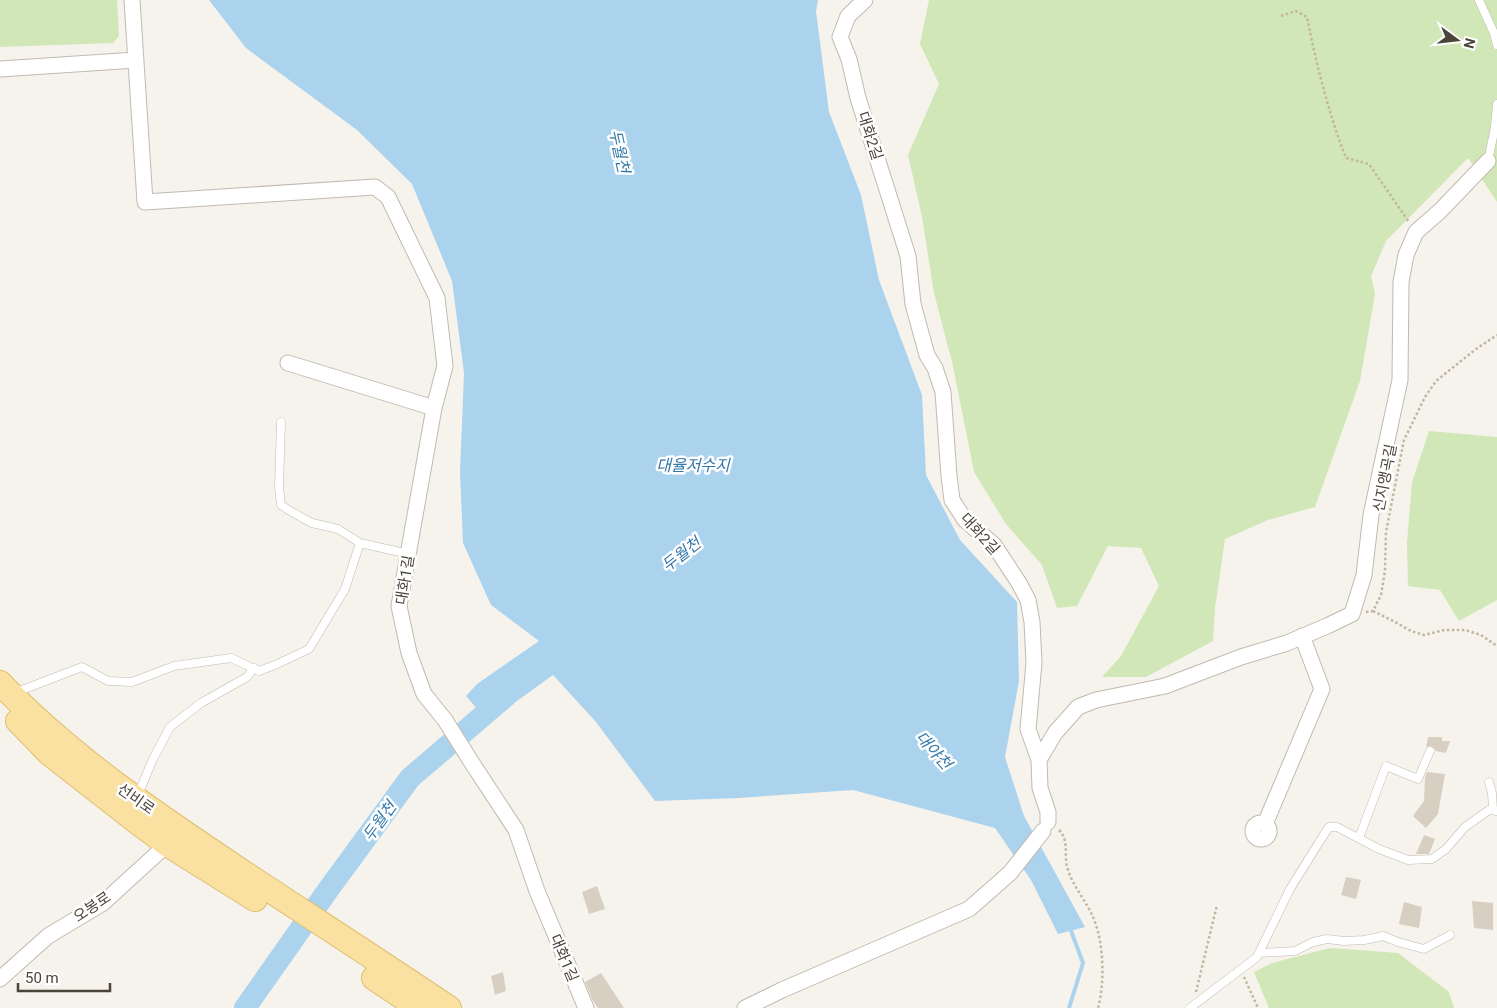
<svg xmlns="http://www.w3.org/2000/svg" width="1497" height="1008" font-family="Roboto,'Noto Sans KR',sans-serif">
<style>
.green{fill:#d1e7b7}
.water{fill:#acd3ee}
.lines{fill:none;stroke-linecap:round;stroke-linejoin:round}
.stream{stroke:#acd3ee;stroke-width:4}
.river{stroke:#acd3ee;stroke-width:22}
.building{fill:#d7cfc2}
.service-casing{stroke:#c1baaf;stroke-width:9}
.minor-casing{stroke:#c1baaf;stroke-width:17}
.primary-casing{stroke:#dfbf70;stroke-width:26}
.path{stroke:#c2b6a1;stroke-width:2.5;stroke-dasharray:2.5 2.5;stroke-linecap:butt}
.service{stroke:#fff;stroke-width:8}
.minor{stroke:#fff;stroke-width:15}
.primary{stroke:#fae1a1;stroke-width:24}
.labels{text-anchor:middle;stroke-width:5;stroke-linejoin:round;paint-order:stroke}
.street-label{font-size:15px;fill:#4a443a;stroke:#fff}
.water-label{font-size:16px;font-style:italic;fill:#3478aa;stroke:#fff}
</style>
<rect width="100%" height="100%" fill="#f5f3ec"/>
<path class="green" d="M0,0H117L119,36L113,43L0,47Z
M929,0H1497V202L1468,158L1386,241L1371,276L1375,294L1360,381L1315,507L1268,520L1225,539L1215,608L1213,641L1146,677H1102L1121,656L1159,586L1141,548L1108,546L1077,606L1057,608L1042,565L1006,524L974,472L952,362L934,293L922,217L908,155L939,84L920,44Z
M1429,431L1497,437V600L1459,621L1440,590L1408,586L1407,543L1412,482Z
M1330,948L1398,953L1449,992L1454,1008H1269L1254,972L1272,963Z"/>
<path class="water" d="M209,0H818L816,11L829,112L861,195L879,280L922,395L926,475L960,540L1017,602L1019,681L1005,757L1024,816L1085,927L1058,934L1031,880L995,828L853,790L738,798L655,801L596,722L553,675L488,722L466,696L477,684L539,641L491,605L463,543L460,472L464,373L452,281L412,184L357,130L246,48Z"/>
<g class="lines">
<path class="stream" d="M1069,1008L1083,963L1070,928"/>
<path class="river" d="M245,1008L328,890L410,778L506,696"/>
</g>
<path class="building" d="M1428,737H1442V741H1450L1446,753L1436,751L1432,746L1426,747Z
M1427,772L1445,774L1438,814L1426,828L1413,816L1424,801L1425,777Z
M1424,835L1435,839L1429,854H1416Z
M1346,877L1361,880L1356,899L1341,895Z
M597,886L605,909L589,914L582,892Z
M1472,901L1493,903V930L1474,928Z
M1404,902L1422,907L1419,928L1399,924Z
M503,972L506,991L495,995L491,976Z
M601,973L624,1008H598L593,1001L585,982Z"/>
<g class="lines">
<g class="service-casing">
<path id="service" d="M1479,0L1494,33L1497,45
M1488,161L1495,127L1497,104
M281,422L279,487L281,505L290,511L312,523L338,529L360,543L409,554
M14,693L82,667L108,681L132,682L174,666L231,658L259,671L275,665L309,649L345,589L360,543
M1489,782L1492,793L1493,810
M137,797L153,759L170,727L201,703L247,677L254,668
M1359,838L1386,766L1418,779L1430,751
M1259,953L1295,951L1313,942L1327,939L1344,941L1364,940L1383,936L1398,942L1424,949L1450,935
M1190,1008L1257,957L1290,889L1318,844L1329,827H1337L1379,849L1408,860L1432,859L1446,849L1465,827L1489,810L1497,811"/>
</g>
<g class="minor-casing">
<path id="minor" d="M132,0L145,202L375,187L388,197L437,298L445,366L434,408L399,606L409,653L424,694L445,720L472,763L516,830L537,891L586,1008
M865,0L848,16L840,37L849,59L858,98L908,256L913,304L927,355L935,368L943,392L949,476L952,500L965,520L994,545L1019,583L1028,600L1032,622L1034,663L1028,729L1039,760L1040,788L1048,812V822
M0,69L136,60
M288,363L434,408
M1039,760L1055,733L1078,707L1096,700L1165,686L1241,657L1287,643L1327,626L1352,614L1364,575L1371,515L1400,380L1401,282L1406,255L1416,232L1440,211L1488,161
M1253 831a8 8 0 1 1 16 0a8 8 0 1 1-16 0Z
M1265,824L1322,689L1302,636
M0,979L48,936L103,903L173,839
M745,1008L782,990L969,909L1010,873L1043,831"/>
</g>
<g class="primary-casing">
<path id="primary" d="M0,683C73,759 160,817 247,875C314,919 382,963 449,1008
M18,721L49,753L136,821L167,844L255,899
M374,978L419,1008"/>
</g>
<path class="path" d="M1281,16L1296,11L1307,17C1316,63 1329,115 1346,158L1369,164L1409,222
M1373,611L1395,622L1411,631L1424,635L1444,630H1465L1481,635L1497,646
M1366,612L1373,611L1381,595L1385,571L1386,532L1404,440L1425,397L1436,381L1476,349L1497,335
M1059,830C1070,841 1063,856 1068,870C1073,886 1086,901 1093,917C1104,942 1105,983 1098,1008
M1244,977L1258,1008
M1196,992L1217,905"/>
<use href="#service" class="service"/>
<use href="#minor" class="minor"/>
<use href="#primary" class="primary"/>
</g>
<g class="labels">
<g class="street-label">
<text transform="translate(870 136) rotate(72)" y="5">대화2길</text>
<text transform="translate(1385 478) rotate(-79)" y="5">신지앵곡길</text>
<text transform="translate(980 534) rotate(48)" y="5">대화2길</text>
<text transform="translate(405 580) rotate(-81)" y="5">대화1길</text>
<text transform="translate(136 799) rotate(35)" y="5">선비로</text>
<text transform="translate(92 907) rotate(-34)" y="5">오봉로</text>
<text transform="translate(564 958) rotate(67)" y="5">대화1길</text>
</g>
<g class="water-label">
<text transform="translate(620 151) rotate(78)" y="6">두월천</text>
<text x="693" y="471">대율저수지</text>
<text transform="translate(681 554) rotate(-38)" y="6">두월천</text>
<text transform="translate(934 750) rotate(48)" y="6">대야천</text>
<text transform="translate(379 821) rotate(-54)" y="6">두월천</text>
</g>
</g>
<g transform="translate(1457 40) rotate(105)" stroke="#ffffff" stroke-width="4" paint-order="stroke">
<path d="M0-4L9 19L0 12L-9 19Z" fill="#4a443a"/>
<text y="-8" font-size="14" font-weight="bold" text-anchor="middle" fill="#4a443a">N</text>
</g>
<path d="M18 983v8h92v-8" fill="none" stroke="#4a443a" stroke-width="2.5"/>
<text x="25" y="983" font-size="15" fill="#4a443a" stroke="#ffffff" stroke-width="4" paint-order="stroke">50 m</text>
</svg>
